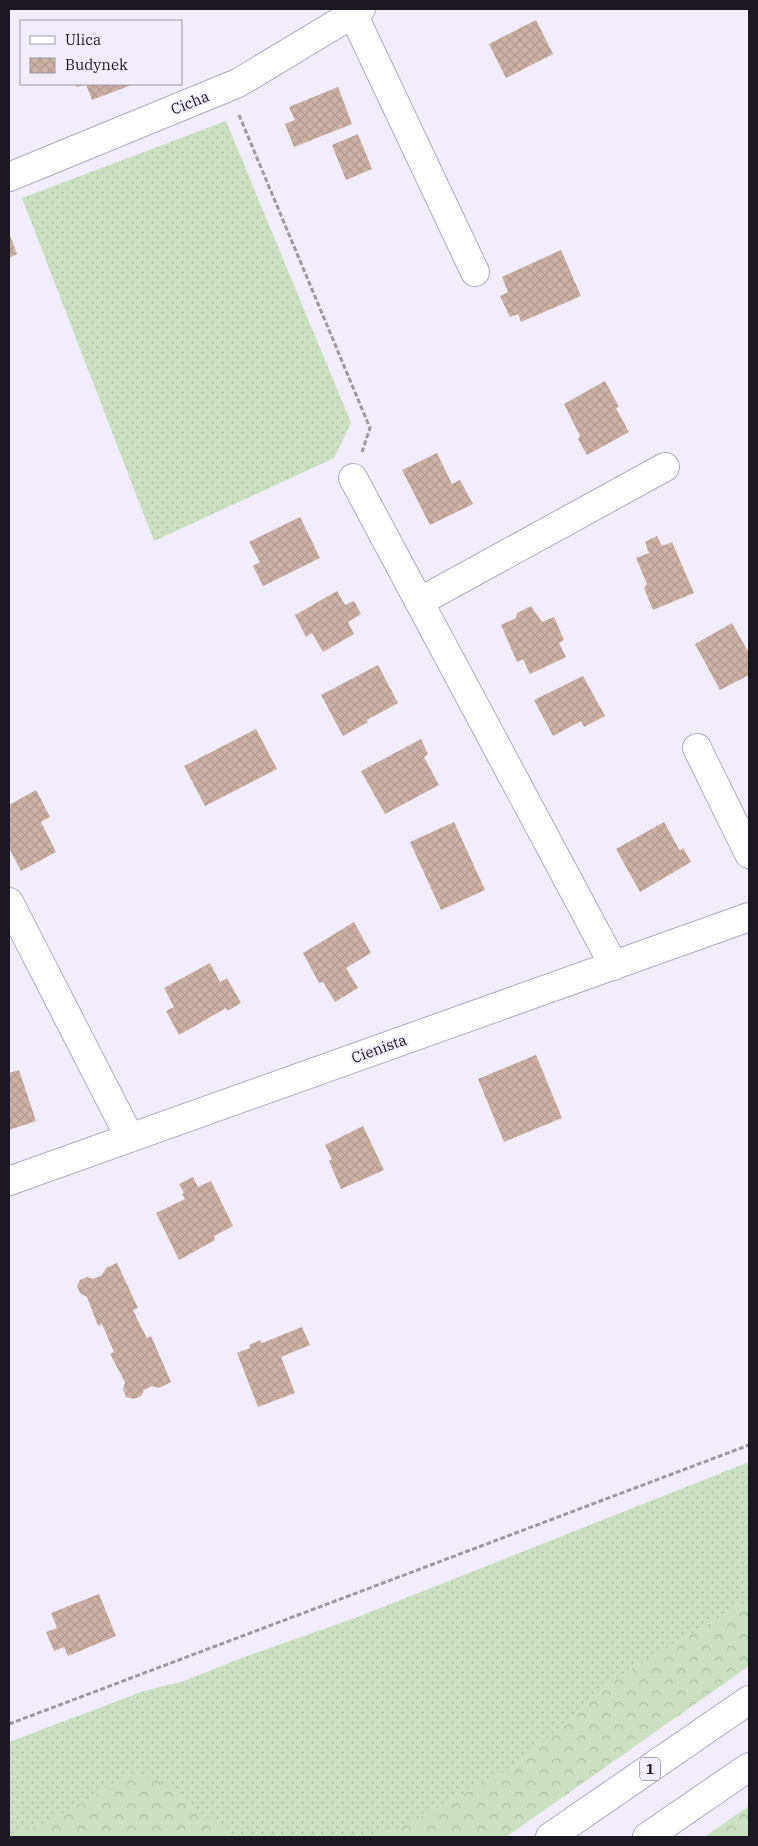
<svg xmlns="http://www.w3.org/2000/svg" width="758" height="1846" font-family="'IBM Plex Serif',serif">
<style>
.grass{fill:url(#grass-dots)}
.forest{fill:url(#forest-crowns)}
.building{fill:url(#building-cross-hatch)}
.lines{fill:none;stroke-linecap:round;stroke-linejoin:round}
.minor-casing{stroke:#afa8c2;stroke-width:30}
.major-casing{stroke:#afa8c2;stroke-width:30}
.path{stroke:#9b98a5;stroke-width:3;stroke-dasharray:5 2.5;stroke-linecap:butt}
.minor{stroke:#fff;stroke-width:28}
.major{stroke:#fff;stroke-width:28}
.labels{text-anchor:middle;stroke-width:4;stroke-linejoin:round;paint-order:stroke}
.shield{fill:#f1edfd;stroke:#5b5863;stroke-width:1}
.shield-label{font-size:14px;font-weight:bold;fill:#1b1821}
.street-label{font-size:15px;fill:#1b1821;stroke:#f1edfd}
</style>
<defs>
<pattern id="grass-dots" width="8" height="8" patternUnits="userSpaceOnUse" patternTransform="scale(1.25)"><rect width="8" height="8" fill="#cbdfc1"/><path d="M2 2h.1M6 6h.1" fill="none" stroke="#aebfa6" stroke-width="1.8" stroke-linecap="round"/></pattern>
<pattern id="forest-crowns" width="20" height="18" patternUnits="userSpaceOnUse" patternTransform="scale(1.25)"><rect width="20" height="18" fill="#cbdfc1"/><path d="M2 6a3 3 0 1 1 6 0M12 15a3 3 0 1 1 6 0" fill="none" stroke="#aebfa6"/></pattern>
<pattern id="building-cross-hatch" width="8" height="8" patternUnits="userSpaceOnUse" patternTransform="scale(1.25)"><rect width="8" height="8" fill="#cdb1a5"/><path d="M0 0l8 8M0 8l8-8" fill="none" stroke="#af988e"/></pattern>
</defs>
<rect width="100%" height="100%" fill="#f1edfd"/>
<path class="grass" d="M226,121L351,423L334,458L154,541L22,198Z
M749,1462V1600L620,1676L514,1767L400,1828L362,1837H243L230,1834L131,1774L49,1822L9,1835V1742L144,1691L184,1681L247,1656L355,1618Z"/>
<path class="forest" d="M749,1600V1666L506,1837H362L400,1828L514,1767L620,1676Z
M131,1774L156,1779L230,1834L243,1837H9V1835L49,1822Z
M749,1806V1837H704Z"/>
<path class="building" d="M536,20L553,54L506,78L489,44Z
M75,84H134L92,100L86,84L77,87Z
M338,87L352,124L294,147L285,124L295,120L289,107Z
M358,134L372,169L346,180L332,145Z
M9,233L17,254L9,258Z
M561,250L581,296L521,322L518,314L510,317L500,296L508,292L502,277Z
M605,381L619,407L616,408L629,432L587,455L578,439L580,436L564,404Z
M437,453L452,484L460,480L473,504L430,525L402,470Z
M300,517L320,558L263,586L253,566L260,562L249,542Z
M657,536L662,546L672,542L694,593L653,610L644,588L647,584L636,558L649,553L645,542Z
M337,591L345,605L354,601L361,614L348,622L354,634L323,652L312,633L306,637L295,615Z
M531,606L542,622L554,617L564,640L559,643L566,657L530,674L523,659L517,662L501,625L516,618L517,613Z
M732,623L749,653V675L720,690L695,644Z
M378,665L398,703L367,720L368,722L343,736L321,695Z
M583,676L605,716L584,727L581,721L553,736L534,700Z
M256,729L277,769L205,806L184,766Z
M421,739L428,754L424,757L439,785L385,814L361,771Z
M36,790L50,817L41,822L56,852L21,871L9,848V805Z
M454,822L485,890L441,910L410,842Z
M664,822L680,851L683,848L691,862L640,892L616,849Z
M354,922L371,953L346,968L358,988L335,1002L323,982L319,983L303,953Z
M210,963L220,982L227,978L241,1003L227,1011L226,1008L179,1035L166,1011L174,1007L164,988Z
M536,1055L562,1118L504,1142L478,1079Z
M19,1070L36,1121L9,1130V1073Z
M363,1126L384,1170L341,1189L329,1161L332,1159L325,1145Z
M193,1177L198,1187L211,1181L233,1226L214,1236L215,1240L179,1260L156,1213L185,1199L182,1194L184,1193L179,1184Z
M117,1263L138,1308L133,1310L140,1325L147,1338L151,1336L171,1382L159,1388L152,1386L144,1390L141,1396L134,1399L126,1397L123,1389L125,1382L110,1354L114,1352L102,1324L98,1326L87,1297L80,1293L77,1286L80,1280L87,1277L93,1279L102,1275L106,1268Z
M302,1327L310,1345L281,1357L295,1393L258,1407L237,1353L250,1348L249,1345L260,1340L262,1343Z
M99,1594L116,1636L68,1656L64,1647L54,1651L46,1632L57,1628L51,1613Z"/>
<g class="lines">
<g class="minor-casing">
<path id="minor" d="M353,14L475,272
M9,177L238,83L361,9
M353,478L614,966
M419,602L665,467
M697,748L749,854
M9,902L130,1138
M9,1181L749,917"/>
</g>
<g class="major-casing">
<path id="major" d="M550,1837L749,1700
M647,1837L749,1767"/>
</g>
<path class="path" d="M239,115L370,428L362,452
M9,1724L749,1445"/>
<use href="#minor" class="minor"/>
<use href="#major" class="major"/>
</g>
<g class="labels">
<rect class="shield" x="640" y="1757.5" width="20" height="23" rx="4"/>
<g class="shield-label">
<text x="650" y="1774">1</text>
</g>
<g class="street-label">
<text transform="translate(190 103) rotate(-22)" y="5">Cicha</text>
<text transform="translate(379 1049) rotate(-20)" y="5">Cienista</text>
</g>
</g>
<rect width="758" height="1846" fill="none" stroke="#1b1821" stroke-width="20"/>
<rect x="20" y="20" width="162" height="65" fill="#f1edfd" stroke="#9b98a5"/>
<rect x="30" y="36" width="25" height="8" fill="#ffffff" stroke="#9b98a5"/>
<text x="65" y="45" font-size="15" fill="#1b1821">Ulica</text>
<rect x="30" y="58" width="25" height="15" fill="url(#building-cross-hatch)" stroke="#9b98a5"/>
<text x="65" y="70" font-size="15" fill="#1b1821">Budynek</text>
</svg>
